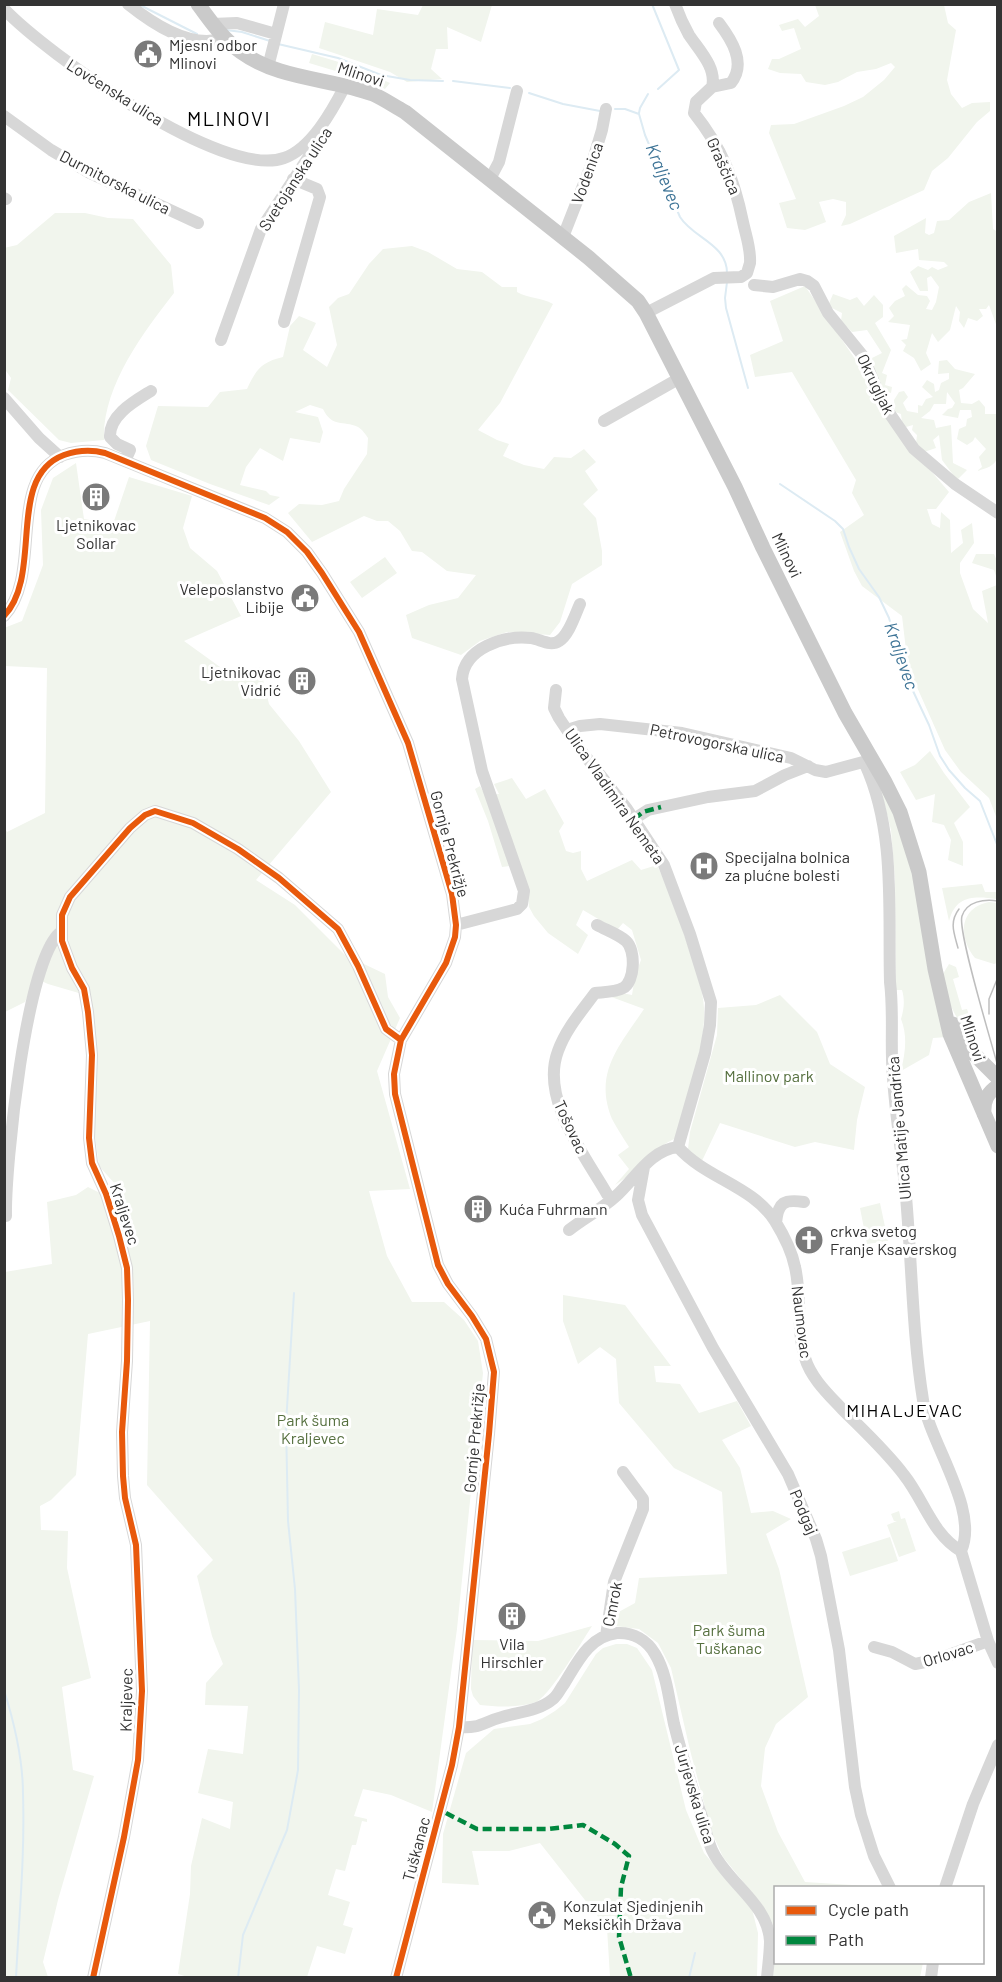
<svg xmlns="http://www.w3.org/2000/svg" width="1002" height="1982" font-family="Barlow,sans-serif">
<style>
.green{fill:#f1f5ed}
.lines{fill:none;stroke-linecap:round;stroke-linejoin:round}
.stream{stroke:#ddebf3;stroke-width:2}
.minor{stroke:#d7d7d7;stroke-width:12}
.major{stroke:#cacaca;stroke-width:15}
.tram{stroke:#bebebe;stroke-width:1.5}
.quiet{stroke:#00873e;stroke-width:4.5;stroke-dasharray:9 4.5;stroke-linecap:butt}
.cycleway-casing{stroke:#fff;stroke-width:10}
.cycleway{stroke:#e8590c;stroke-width:6}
.labels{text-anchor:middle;stroke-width:6;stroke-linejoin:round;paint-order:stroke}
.poi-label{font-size:16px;fill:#333;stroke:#fff;text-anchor:start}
.street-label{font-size:16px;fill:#333;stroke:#fff}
.park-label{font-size:16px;fill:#56703f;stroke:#fff}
.water-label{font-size:18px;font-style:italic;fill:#3f7597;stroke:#fff}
.neighbourhood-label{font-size:18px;letter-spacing:1.5px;fill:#000;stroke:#fff}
.quarter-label{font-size:20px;letter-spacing:1.5px;fill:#000;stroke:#fff}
</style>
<rect width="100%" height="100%" fill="#fff"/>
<path class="green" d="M423,5H492L481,42L447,27L448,49H436L431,69L442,79L407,82L390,72L319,48L325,22L373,35L377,9L418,15Z
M815,5H944L948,23L956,30L947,80L951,94L962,108L972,103L990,102V111L977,122L948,158L932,171L924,190L850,224L841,226L846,215V202L833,199L819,202L826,222L805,230L787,228L779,203L796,199L769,133L771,125L794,124L844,106L863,97L884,80L895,67L891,63L876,69L857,72L838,82L825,85L806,82L801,74L780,73L768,69L772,59H779L801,49L794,28L782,31L779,25L798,19L805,27L819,16Z
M312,54L352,66L390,83L385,89L372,82L309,63Z
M991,193L993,229L998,232L997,327L989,305L986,309H979L983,316L977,321L968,318L964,328L959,321L960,312L956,306L950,330L938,342L932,333L926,353L931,364L921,371L914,358L903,351L906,345L901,340L907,339L910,325L888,322L894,316L889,308L895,301L905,296L902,289L906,285L918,295L927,296L930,301L926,309L932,310L936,302L939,287L931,276L927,278L928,291H920L910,272L918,266L928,270L932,267L938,270L948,266L944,262L919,260L918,249L896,253L894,236L926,218L925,233L929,235L934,233L937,221L949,220L969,202Z
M55,213H85L108,218L133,219L171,265L174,293C143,333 102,387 104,440L71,443L59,440L8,390L11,378L4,368V248L17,245Z
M412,246L428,252L457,269L482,272L502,287H517V292C529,299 541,297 553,304L500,403L478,430L497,440L509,444L503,456L524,465L544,469L554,457L571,458L584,449L596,462L585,471L598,490L583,504L596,518L602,551V565L572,584L560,622L550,635L507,632L480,641L461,655L412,638L406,615L429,605L458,598L476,575L447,571L422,552L412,551L400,531L388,521H377L364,516L312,542L288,513L299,504L322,505L339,501L344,489L367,454L368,438C366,435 362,429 358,427C343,420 332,428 323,409L310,405L295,412L318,417L323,432L320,443L290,438L283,461L260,448L246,467L240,485L266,491L270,495L280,497L269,505L210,484L151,460L146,446L158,406L208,407L220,392L247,389C256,370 261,362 283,357L290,326L299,316L316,323L303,350L327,367L337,345L329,307L338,298L349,294L369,264L383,249Z
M805,286L864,372L894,428L949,492L936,509H927L932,524L940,528L941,512L950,520L951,553L963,543L961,530L972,523L974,543L960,563V573L973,609L988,623L982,591L997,585V819L989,798L961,772L945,750L908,667L902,616L862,586L854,571L840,532L864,515L852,493L856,480L792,372L755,377L750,355L783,341L770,301Z
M833,294L850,300L857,297L864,306L874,295L883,305V317L875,323L891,350L882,373L887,375L885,385L892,387L891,393L882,390L868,360L882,353L867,330L852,332L841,321L842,313L828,306Z
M947,360L955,369L975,374L963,388L959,390L961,403L972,404L979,400L985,407V414H997L998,457C994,467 986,468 977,471L982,467L979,457L986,449L975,437L973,441L967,445L957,439L959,429L966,426L967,419L972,417L971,410H960L958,418L942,415L948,409L952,408L955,403L947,392L946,404H934L930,411L921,418L934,420L936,428L951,425L953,463L967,470L957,480L942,460L939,435L933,440L936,448L924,452L916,444L917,435L912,430L913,425L906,427L902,423L901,414L895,412L894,400L899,392L904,391L908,397L903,403L907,411L918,413V405L922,406L926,399L933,397L922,387L927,380L934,384L935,392L939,390L941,383L949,379V373L938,374L939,361Z
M76,463L84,519L113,524L129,477L192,496L183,528L190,548L217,571L241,616L184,641L227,672L260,667L269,704L299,741L331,792L256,880L295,905L345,955L385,974L388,997L400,1018L377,1071L410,1189L369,1191L387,1256L412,1302H444L464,1320L478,1341L483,1373L457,1629L432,1812L391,1795L363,1789L354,1816L367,1819V1822L362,1821L356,1845H352L345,1871L336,1869L328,1895L350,1902L343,1925L353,1928L345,1954L317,1946L307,1977L191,1978L178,1974L190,1894L191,1866L202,1818L230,1829L233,1802L198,1793L208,1749L243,1754L248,1706L205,1705L206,1683L223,1664L212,1636L197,1576L213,1560L147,1485L150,1321L88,1334L76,1475L51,1500L40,1506L41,1530L68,1531L67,1568L91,1678L62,1687L73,1770L94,1776L58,1900L43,1962L48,1977H5V1272L52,1264L47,1202L76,1195L88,1187L118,1202L123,1193L99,1166L95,1137L89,996L48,984L35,978L25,1002L5,1012L4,827L7,832L45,813L47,668L5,666L4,628L22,621L43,565L41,510L53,478Z
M976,554H994L997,561V579L994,570L972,563Z
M385,557L397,573L362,598L350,582Z
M930,751L944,773L970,807L954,823L963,842V866L948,860L951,840L944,825L932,822L935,794L916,800L900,772L915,765Z
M512,778L526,799L545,789L564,823L559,831L566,851L573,853L581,851V869L587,881L632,860L641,870L657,865C671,894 681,924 691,955C696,972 703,990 704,1008C706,1048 686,1100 676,1138C652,1149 637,1171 615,1185L629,1169L618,1155L629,1147C623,1138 617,1128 612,1119C593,1073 620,1045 644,1009L606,995L612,991L632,995L635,976L641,960L632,930L623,923L617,930L583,910L576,925L588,935L578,954L548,933L534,916L529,907L528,894L518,865L502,867L488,821L475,789L480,786L485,795L499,794L494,784Z
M879,782L903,829L947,1037L933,1038L929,1055L901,1071C905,1053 908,1037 901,1019C904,1009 905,1000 902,990H896L895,879L891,830Z
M982,884L985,892H997V899C974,896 956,895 949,921L942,888Z
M989,902L997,903V963L994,964L975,958C958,937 959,908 989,902Z
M949,964L956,967L959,977L953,979L962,1010L967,1009L975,1034L969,1038C960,1024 942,994 943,977C943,972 947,968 949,964Z
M780,995L817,1032L830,1064L865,1087L857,1120L854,1150L815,1142L795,1147L720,1123L701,1163L688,1149L690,1132L717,1035L718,1008L756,1005Z
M880,1203L888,1241L867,1244L860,1208Z
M563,1295L625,1305L671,1366H654L656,1382L680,1384L699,1413L737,1401L751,1426L722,1440L740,1468L751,1513L773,1511L791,1519L766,1534L779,1569L808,1697L776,1724L765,1748L761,1786L778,1832L805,1882L884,1887L776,1888V1962L923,1963L920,1977H773L775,1928L762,1905L723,1857L712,1833L690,1750L671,1668L658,1643L639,1629L615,1626V1614L635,1603L639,1578L727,1574L722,1492L674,1468L619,1403L616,1359L600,1347L578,1364L563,1321Z
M899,1511L901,1519L905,1518L916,1551L899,1557L887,1525L897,1521H894L891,1514Z
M890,1537L898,1561L850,1576L842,1552Z
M592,1626C583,1640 549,1697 536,1702C518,1708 498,1707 480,1705L473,1696L471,1689L472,1640L538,1641Z
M616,1644H627L637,1648L652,1670L686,1810L704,1853L752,1909L758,1933L757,1977H610L607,1928L540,1843L509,1851H472L479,1885L442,1883L443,1834L466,1753L494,1729L530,1724L542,1719L555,1711L565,1703L596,1654L603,1648Z"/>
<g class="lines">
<path class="stream" d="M138,4L197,34
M652,4L679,70L658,89
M226,30L242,32L270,41
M278,44L338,58L381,75L410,80L443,81
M453,81L510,88
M529,93L563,104L600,111
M615,109H625L639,114L645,135L680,217C693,238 727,244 727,273
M639,113L640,108L648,94
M727,282L725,298L726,308L748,388
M780,484L835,521L843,529L849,547L859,569L879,597L889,618L905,674L929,725L940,756L949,770L965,788L980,801L998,847
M4,1690C14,1722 23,1760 23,1794C25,1855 19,1917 16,1978
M238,1978L243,1935L287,1830L298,1770L299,1690L295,1589L288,1521L286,1424L294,1293
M689,1978L695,1953"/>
<path class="minor" d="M128,4C153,24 191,50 224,38
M4,9C47,54 223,180 284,158C311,149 332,111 345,86
M212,24L237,23L276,34
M268,67L284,4
M712,87L731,83C747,63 731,39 719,23
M4,116L51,150L90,173L198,223
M490,179L499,162L517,91
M4,198L6,199
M563,237L592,163L602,130L606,109
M754,285L773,287L800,279L807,281L814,286L828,313L863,356L883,404L914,449L955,484L998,513
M646,313L714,278L741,277L747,273L750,263C751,249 746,236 743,222C734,179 722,148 694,113L696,102L712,87C717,68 699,50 689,35C684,26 679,15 675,4
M284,322L320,197L317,189L293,179
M221,340L261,229L321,138
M4,398L39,438L60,457
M604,421L680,378
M125,461L130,450L117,444L110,437C109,415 135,401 151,391
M4,616C44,574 5,477 64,455C78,450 90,449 105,453L265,518L287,532L307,552L322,573L359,632L408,743L452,894L456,925L455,937L446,963L401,1040L394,1074L395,1094L438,1265L448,1284L472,1316L486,1339L494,1372L489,1434L459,1727L452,1765L396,1978
M556,690L554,708L559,718L579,748L627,809L664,865L690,934L711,1002L710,1025L705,1053L678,1147
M567,730L580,726L600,724L682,733L791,758L815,770L826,772L863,762L865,764C896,832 888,910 890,982C894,1014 890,1046 893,1078C896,1122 904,1165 907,1209C912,1273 913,1337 923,1400C929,1442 980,1510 961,1551L988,1641L998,1663
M634,819L648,810L708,797L755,791L785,775L808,766
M456,925L517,909L522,904L524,891L482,771L462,679C464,648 504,635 531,638C540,639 550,647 559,641C569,635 575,615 580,604
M597,925C606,930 618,934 626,941C636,950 635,982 623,988C616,992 604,992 595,993C581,1012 566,1029 558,1051C540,1099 584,1154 607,1194L612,1199
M678,1147C705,1178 753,1186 775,1221C783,1234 792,1252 795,1267C802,1296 796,1328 805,1358C811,1378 828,1394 842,1409C863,1430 886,1451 904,1475C924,1500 932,1534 961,1551
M644,1167L638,1200L642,1215L713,1348L788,1474L816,1539L821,1556L839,1650L855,1787L861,1815L874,1856L890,1888
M6,1216C5,1168 26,957 61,932
M776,1223C778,1202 784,1199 804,1202
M569,1230C584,1218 602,1209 616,1196C635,1179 650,1150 678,1147
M606,1636L614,1582L643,1509V1499L623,1472
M874,1647L892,1652L915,1664L935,1660L988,1641
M459,1727C480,1729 483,1722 502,1717C519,1712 539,1711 553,1699C558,1695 560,1689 564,1684C577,1663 589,1636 617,1633C633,1632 647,1640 655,1654C667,1674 669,1700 674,1724C682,1756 692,1788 703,1820C706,1831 708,1844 714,1854C730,1884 768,1905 770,1941C770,1953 768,1966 767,1978
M945,1888L973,1804L998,1745
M93,1978L124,1837L138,1760L142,1691L136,1545L125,1498L123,1476L122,1432L127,1361L128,1300L127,1268L119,1236L106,1194L92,1163L89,1138L92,1055L88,1012L84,989L72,968L62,941V915L70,897L130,828L145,815L155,811L193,823L238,849L279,878L338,929L358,966L386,1029L401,1040
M931,1978L933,1962"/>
<path class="major" d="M198,4C211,22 223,39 241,52C280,80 330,78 373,94C384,99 394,106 405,112L589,258L638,301L646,313L735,487L763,548L845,713L885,782L900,812L919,872L935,969L950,1034L998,1146
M953,1024L972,1052L998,1078
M984,1114C983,1101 987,1093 998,1086"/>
<path class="tram" d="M998,901C984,899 967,901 962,916C957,930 992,1044 998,1067
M958,948C954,933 949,922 959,909
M989,1014V999L998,977"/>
<path class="quiet" d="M634,819L643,812L661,807
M446,1813L477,1829H548L583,1825L615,1844L629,1856L621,1887L619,1937L631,1978"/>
<g class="cycleway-casing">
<path id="cycleway" d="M4,616C44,574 5,477 64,455C78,450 90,449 105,453L265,518L287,532L307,552L322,573L359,632L408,743L452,894L456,925L455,937L446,963L401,1040L394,1074L395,1094L438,1265L448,1284L472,1316L486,1339L494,1372L489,1434L459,1727L452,1765L396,1978
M93,1978L124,1837L138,1760L142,1691L136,1545L125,1498L123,1476L122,1432L127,1361L128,1300L127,1268L119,1236L106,1194L92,1163L89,1138L92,1055L88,1012L84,989L72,968L62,941V915L70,897L130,828L145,815L155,811L193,823L238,849L279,878L338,929L358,966L386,1029L401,1040"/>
</g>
<use href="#cycleway" class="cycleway"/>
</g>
<defs>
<g id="civic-disc" transform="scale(1.5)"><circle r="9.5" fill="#7a7a7a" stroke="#fff"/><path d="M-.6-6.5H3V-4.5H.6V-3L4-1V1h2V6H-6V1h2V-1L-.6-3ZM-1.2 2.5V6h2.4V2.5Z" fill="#fff"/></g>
<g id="building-disc" transform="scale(1.5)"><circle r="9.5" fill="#7a7a7a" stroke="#fff"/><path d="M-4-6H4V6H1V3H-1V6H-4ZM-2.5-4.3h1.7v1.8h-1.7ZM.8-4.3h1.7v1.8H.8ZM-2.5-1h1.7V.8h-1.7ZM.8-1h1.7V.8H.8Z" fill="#fff"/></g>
<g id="hospital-disc" transform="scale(1.5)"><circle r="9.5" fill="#7a7a7a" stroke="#fff"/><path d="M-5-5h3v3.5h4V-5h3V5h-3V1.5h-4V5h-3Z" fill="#fff"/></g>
<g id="church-disc" transform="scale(1.5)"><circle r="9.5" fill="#7a7a7a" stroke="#fff"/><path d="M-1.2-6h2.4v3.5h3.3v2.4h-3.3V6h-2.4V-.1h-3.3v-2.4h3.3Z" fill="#fff"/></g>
</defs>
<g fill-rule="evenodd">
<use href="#civic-disc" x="148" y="54"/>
<use href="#building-disc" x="96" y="497"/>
<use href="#civic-disc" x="305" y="598"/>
<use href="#building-disc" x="302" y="681"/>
<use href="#hospital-disc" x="704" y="866"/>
<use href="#building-disc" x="478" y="1209"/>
<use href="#church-disc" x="809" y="1240"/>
<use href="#building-disc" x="512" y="1616"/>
<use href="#civic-disc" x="542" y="1915"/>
</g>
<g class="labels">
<g class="poi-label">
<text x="169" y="51">Mjesni odbor<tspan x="169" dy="18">Mlinovi</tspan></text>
<text x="96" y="531" text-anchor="middle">Ljetnikovac<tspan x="96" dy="18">Sollar</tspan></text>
<text x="284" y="595" text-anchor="end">Veleposlanstvo<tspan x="284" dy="18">Libije</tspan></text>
<text x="281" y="678" text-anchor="end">Ljetnikovac<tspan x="281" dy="18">Vidrić</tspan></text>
<text x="725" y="863">Specijalna bolnica<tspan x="725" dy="18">za plućne bolesti</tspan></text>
<text x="499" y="1215">Kuća Fuhrmann</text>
<text x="830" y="1237">crkva svetog<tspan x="830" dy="18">Franje Ksaverskog</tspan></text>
<text x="512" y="1650" text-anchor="middle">Vila<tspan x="512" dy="18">Hirschler</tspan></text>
<text x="563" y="1912">Konzulat Sjedinjenih<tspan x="563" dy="18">Meksičkih Država</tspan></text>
</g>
<g class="street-label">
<text transform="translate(361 74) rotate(18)" y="6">Mlinovi</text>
<text transform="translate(115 92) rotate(32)" y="6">Lovćenska ulica</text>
<text transform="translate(724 166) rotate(66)" y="6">Graščica</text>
<text transform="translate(587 173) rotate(-70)" y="6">Vodenica</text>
<text transform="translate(295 179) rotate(-57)" y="6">Svetojanska ulica</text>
<text transform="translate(115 182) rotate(27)" y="6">Durmitorska ulica</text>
<text transform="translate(876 384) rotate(64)" y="6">Okrugljak</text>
<text transform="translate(787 555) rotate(64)" y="6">Mlinovi</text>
<text transform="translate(717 743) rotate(12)" y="6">Petrovogorska ulica</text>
<text transform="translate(615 796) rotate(55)" y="6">Ulica Vladimira Nemeta</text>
<text transform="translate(450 844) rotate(75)" y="6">Gornje Prekrižje</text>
<text transform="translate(973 1038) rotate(72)" y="6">Mlinovi</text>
<text transform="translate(571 1127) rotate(65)" y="6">Tošovac</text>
<text transform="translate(899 1128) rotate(-95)" y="6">Ulica Matije Jandrića</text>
<text transform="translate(125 1214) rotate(72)" y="6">Kraljevec</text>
<text transform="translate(802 1322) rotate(83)" y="6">Naumovac</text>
<text transform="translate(474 1438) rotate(-85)" y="6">Gornje Prekrižje</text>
<text transform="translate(804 1512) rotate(67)" y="6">Podgaj</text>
<text transform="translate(612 1604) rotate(-79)" y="6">Cmrok</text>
<text transform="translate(948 1654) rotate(-17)" y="6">Orlovac</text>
<text transform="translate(126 1700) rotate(-89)" y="6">Kraljevec</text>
<text transform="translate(695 1794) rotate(73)" y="6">Jurjevska ulica</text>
<text transform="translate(416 1849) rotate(-75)" y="6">Tuškanac</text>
</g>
<g class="park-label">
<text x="769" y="1082">Mallinov park</text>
<text x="313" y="1426">Park šuma<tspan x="313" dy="18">Kraljevec</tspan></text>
<text x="729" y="1636">Park šuma<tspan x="729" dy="18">Tuškanac</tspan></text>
</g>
<g class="water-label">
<text transform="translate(664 177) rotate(68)" y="6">Kraljevec</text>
<text transform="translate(901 656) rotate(71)" y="6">Kraljevec</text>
</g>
<g class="neighbourhood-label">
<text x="905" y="1417">MIHALJEVAC</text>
</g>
<g class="quarter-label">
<text x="229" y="126">MLINOVI</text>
</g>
</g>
<rect width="1002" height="1982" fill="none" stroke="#333333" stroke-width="12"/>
<rect x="774" y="1886" width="210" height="78" fill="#ffffff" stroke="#adadad" stroke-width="1.5"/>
<rect x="786" y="1906" width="30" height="9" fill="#e8590c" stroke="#adadad" stroke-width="1.5"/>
<text x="828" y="1916" font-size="18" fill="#333333">Cycle path</text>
<rect x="786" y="1936" width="30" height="9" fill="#00873e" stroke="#adadad" stroke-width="1.5"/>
<text x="828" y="1946" font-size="18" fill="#333333">Path</text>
</svg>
